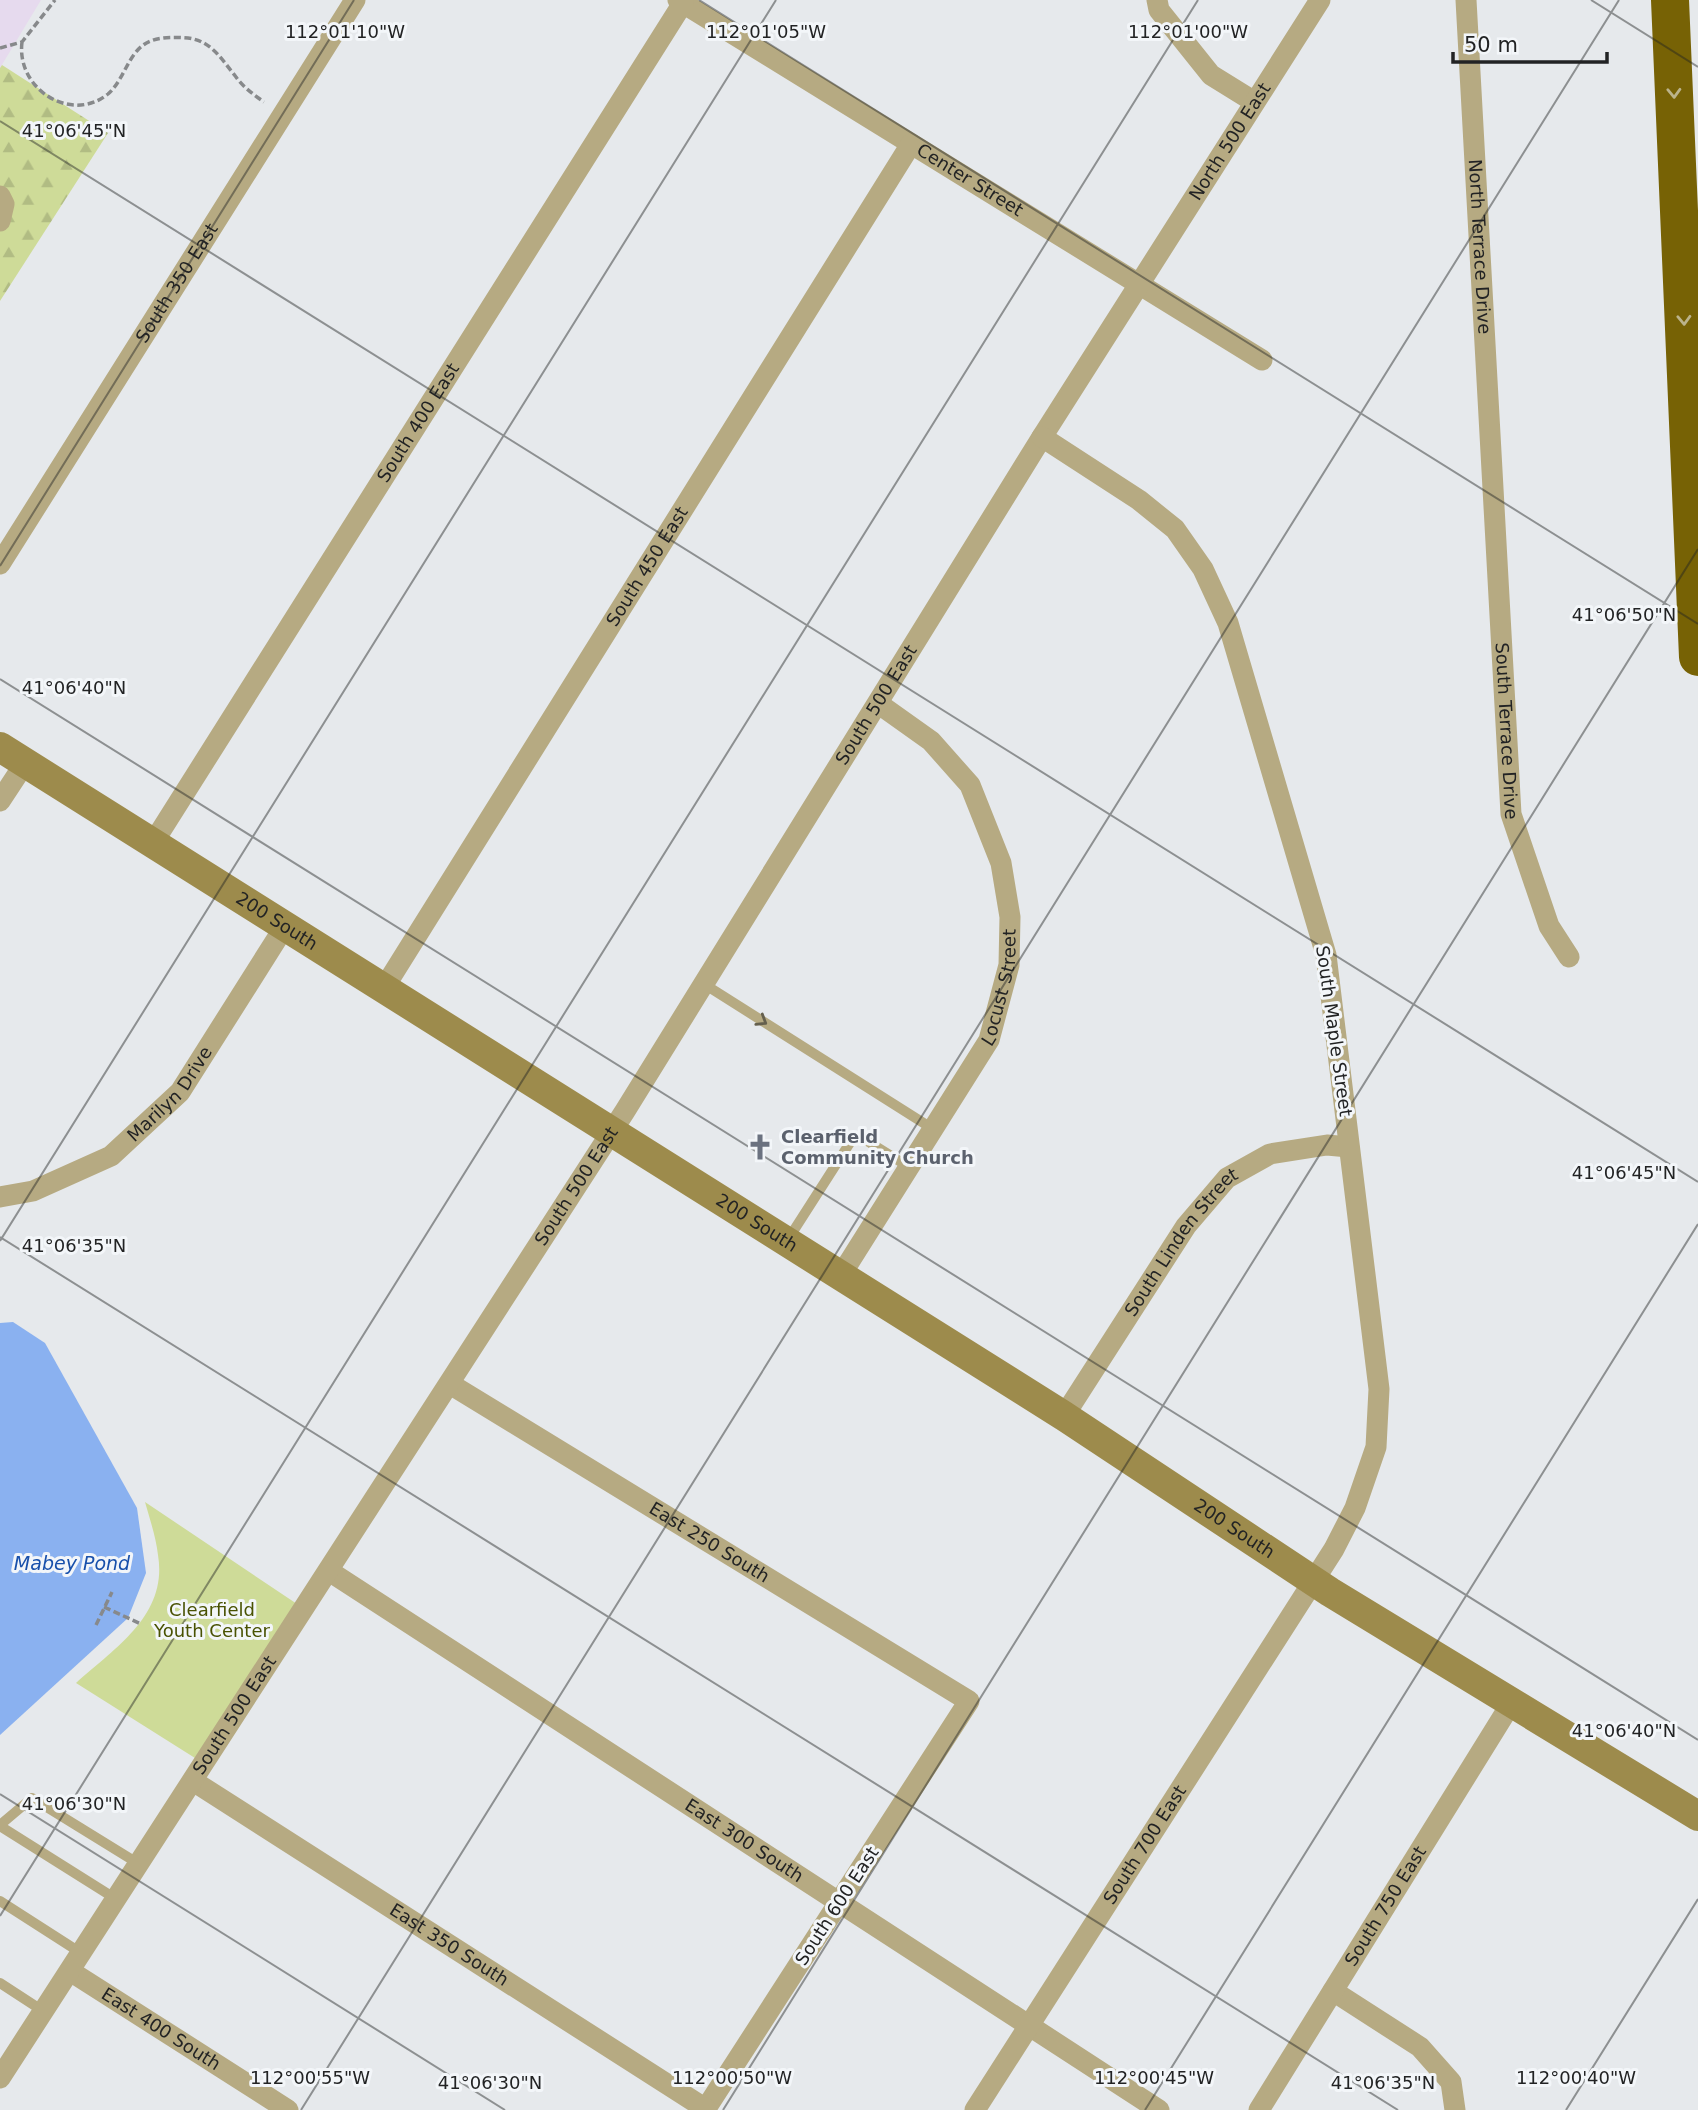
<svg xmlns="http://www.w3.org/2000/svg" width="1698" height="2110" font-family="'DejaVu Sans',sans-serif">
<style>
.education{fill:#e6daee}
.green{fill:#cedb98}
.forest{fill:url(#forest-firs)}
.water{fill:#8ab1f0}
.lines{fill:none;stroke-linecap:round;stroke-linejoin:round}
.path{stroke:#87898b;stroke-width:3.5;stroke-dasharray:7 3.5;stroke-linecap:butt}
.lane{stroke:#b6aa82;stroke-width:10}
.street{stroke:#b6aa82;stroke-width:21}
.secondary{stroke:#9d8b4c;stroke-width:30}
.highway{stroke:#776205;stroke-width:38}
.oneway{stroke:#bbb38b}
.oneway2{stroke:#65604e}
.ticks{fill:none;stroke:#222324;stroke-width:2;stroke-opacity:0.45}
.labels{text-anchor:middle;stroke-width:6;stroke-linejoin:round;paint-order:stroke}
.street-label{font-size:18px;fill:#222324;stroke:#f3f6f9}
.worship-label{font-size:18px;font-weight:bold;fill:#5b616d;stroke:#f3f6f9;text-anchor:start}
.park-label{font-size:18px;fill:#495203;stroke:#f3f6f9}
.water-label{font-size:19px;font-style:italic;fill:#1850ab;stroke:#f3f6f9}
.ticks-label{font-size:18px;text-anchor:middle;fill:#222324;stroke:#f3f6f9;stroke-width:6;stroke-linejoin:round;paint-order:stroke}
</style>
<defs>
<pattern id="forest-firs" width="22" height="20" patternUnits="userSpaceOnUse" patternTransform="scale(1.75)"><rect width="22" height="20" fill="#cedb98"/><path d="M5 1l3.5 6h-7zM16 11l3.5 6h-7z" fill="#b1bc83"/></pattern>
</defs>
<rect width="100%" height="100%" fill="#e6e9ec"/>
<path class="education" d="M0,0H41L0,68Z"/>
<path class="green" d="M145,1502L297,1604L195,1758L76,1683C115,1648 168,1615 158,1555C156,1537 150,1520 145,1502Z"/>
<path class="forest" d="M2,65L108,133L0,301V68Z"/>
<path class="water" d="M13,1322L45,1343L137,1508L146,1573L128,1618L0,1735V1323Z"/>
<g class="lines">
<path class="path" d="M22,42C16,89 71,124 108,94C123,81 127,58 142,46C154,36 173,37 188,38C212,41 222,60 236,77C243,87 253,94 264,102
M0,48L22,42L55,0
M104,1607L141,1624
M96,1625L112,1592"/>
<path class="lane" d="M704,984L933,1129
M787,1241L853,1138L864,1139L909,1167
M0,1825L32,1798L139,1864
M0,1826L116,1899
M0,1901L81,1953
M0,1983L43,2011"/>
<g class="street">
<path id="s1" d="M678,0L1262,360"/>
<path d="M1157,0L1159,10L1211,75L1253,101"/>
<path id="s2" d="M1466,0L1511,814L1549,926L1569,957"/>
<path d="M0,196L4,204L0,221"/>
<path id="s3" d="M0,564L355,0"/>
<path d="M0,801L25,763"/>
<path id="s4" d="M153,843L683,3"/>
<path id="s5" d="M384,988L911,144"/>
<path id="s6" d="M0,1197L33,1191L111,1156L180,1092L285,926"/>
<path id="s7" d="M841,1275L989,1040L1009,965L1010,917L1001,863L970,785L931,741L879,704"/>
<path id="s8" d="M450,1384L969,1701L705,2110"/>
<path id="s9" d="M1064,1416L1186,1226L1227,1178L1270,1154L1327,1145L1349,1147"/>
<path id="s10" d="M329,1571L1159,2110"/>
<path id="s11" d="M193,1781L706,2109"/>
<path id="s12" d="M70,1971L288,2110"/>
<path d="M1333,1991L1420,2047L1451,2082L1455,2110"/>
<path id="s13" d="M0,2078L625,1111L1042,437L1320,0"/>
<path id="s14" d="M975,2110L1334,1549L1355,1508L1376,1447L1379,1389L1326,955L1228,623L1203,569L1175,529L1139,500L1042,437"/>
<path id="s15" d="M1259,2110L1512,1702"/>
</g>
<path class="secondary" id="s16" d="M0,747L1064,1416L1330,1592L1698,1816"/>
<path class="highway" d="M1670,0L1698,657"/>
</g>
<defs><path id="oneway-chevron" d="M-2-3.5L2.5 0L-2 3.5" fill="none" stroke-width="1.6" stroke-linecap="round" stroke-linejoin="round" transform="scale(1.75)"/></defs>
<g class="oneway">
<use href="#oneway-chevron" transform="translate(1674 93) rotate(88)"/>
<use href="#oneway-chevron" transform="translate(1684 320) rotate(88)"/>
</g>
<use class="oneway2" href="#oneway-chevron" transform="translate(762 1021) rotate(32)"/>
<path class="ticks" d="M699,0L1698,624M1591,0L1698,67M0,121L1698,1182M0,566L354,0M0,679L1698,1740M0,1237L1398,2110M0,1241L776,0M0,1794L505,2110M0,1916L1198,0M301,2110L1619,0M723,2110L1698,549M1145,2110L1698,1224M1566,2110L1698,1899"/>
<defs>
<g id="church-bare" transform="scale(2.1)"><path d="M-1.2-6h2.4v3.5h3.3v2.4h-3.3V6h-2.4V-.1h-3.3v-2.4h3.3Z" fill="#6b7280" stroke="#f3f6f9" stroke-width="2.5" paint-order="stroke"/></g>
</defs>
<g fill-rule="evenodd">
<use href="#church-bare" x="760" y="1147"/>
</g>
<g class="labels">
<g class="street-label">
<text dy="6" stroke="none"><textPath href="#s13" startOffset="2294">North 500 East</textPath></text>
<text dy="6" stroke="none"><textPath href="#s1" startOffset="343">Center Street</textPath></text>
<text dy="6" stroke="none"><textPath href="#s2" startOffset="247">North Terrace Drive</textPath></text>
<text dy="6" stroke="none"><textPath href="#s3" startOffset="332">South 350 East</textPath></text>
<text dy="6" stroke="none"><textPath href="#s4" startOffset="497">South 400 East</textPath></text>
<text dy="6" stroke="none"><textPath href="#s5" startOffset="497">South 450 East</textPath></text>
<text dy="6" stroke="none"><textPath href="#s13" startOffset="1629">South 500 East</textPath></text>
<text dy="6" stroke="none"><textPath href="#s2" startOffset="732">South Terrace Drive</textPath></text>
<text dy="6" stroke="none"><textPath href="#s16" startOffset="327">200 South</textPath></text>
<text dy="6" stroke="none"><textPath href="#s7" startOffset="332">Locust Street</textPath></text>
<text transform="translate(1334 1031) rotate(82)" y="6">South Maple Street</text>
<text dy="6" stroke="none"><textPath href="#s6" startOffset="205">Marilyn Drive</textPath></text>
<text dy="6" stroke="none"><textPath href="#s13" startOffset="1062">South 500 East</textPath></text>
<text dy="6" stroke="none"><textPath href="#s16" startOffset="894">200 South</textPath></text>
<text dy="6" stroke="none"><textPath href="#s9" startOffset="210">South Linden Street</textPath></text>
<text dy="6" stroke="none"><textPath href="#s16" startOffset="1461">200 South</textPath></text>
<text dy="6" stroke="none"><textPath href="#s8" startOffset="304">East 250 South</textPath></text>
<text dy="6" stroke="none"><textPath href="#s13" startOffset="432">South 500 East</textPath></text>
<text dy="6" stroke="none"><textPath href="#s10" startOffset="495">East 300 South</textPath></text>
<text dy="6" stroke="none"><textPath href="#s14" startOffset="315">South 700 East</textPath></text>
<text transform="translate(837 1906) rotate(-57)" y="6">South 600 East</text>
<text dy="6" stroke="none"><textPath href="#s15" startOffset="240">South 750 East</textPath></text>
<text dy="6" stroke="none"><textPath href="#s11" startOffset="304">East 350 South</textPath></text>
<text dy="6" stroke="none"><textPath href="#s12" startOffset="108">East 400 South</textPath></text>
</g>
<g class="worship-label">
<text x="781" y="1143">Clearfield<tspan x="781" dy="21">Community Church</tspan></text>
</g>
<g class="park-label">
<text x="212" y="1616">Clearfield<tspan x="212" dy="21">Youth Center</tspan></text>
</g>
<g class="water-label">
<text x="72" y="1570">Mabey Pond</text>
</g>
</g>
<g class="ticks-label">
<text x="345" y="38">112°01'10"W</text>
<text x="766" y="38">112°01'05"W</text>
<text x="1188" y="38">112°01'00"W</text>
<text x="74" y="137">41°06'45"N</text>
<text x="1624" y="621">41°06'50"N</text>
<text x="74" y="694">41°06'40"N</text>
<text x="1624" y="1179">41°06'45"N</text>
<text x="74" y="1252">41°06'35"N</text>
<text x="1624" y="1737">41°06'40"N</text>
<text x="74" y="1810">41°06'30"N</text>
<text x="310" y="2084">112°00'55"W</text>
<text x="732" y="2084">112°00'50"W</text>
<text x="1154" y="2084">112°00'45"W</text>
<text x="1576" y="2084">112°00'40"W</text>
<text x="490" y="2089">41°06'30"N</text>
<text x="1383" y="2089">41°06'35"N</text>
</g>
<path d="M1453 52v10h154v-10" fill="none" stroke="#222324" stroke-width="3.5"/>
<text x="1464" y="52" font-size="21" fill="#222324" stroke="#f3f6f9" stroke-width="5" paint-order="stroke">50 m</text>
</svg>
